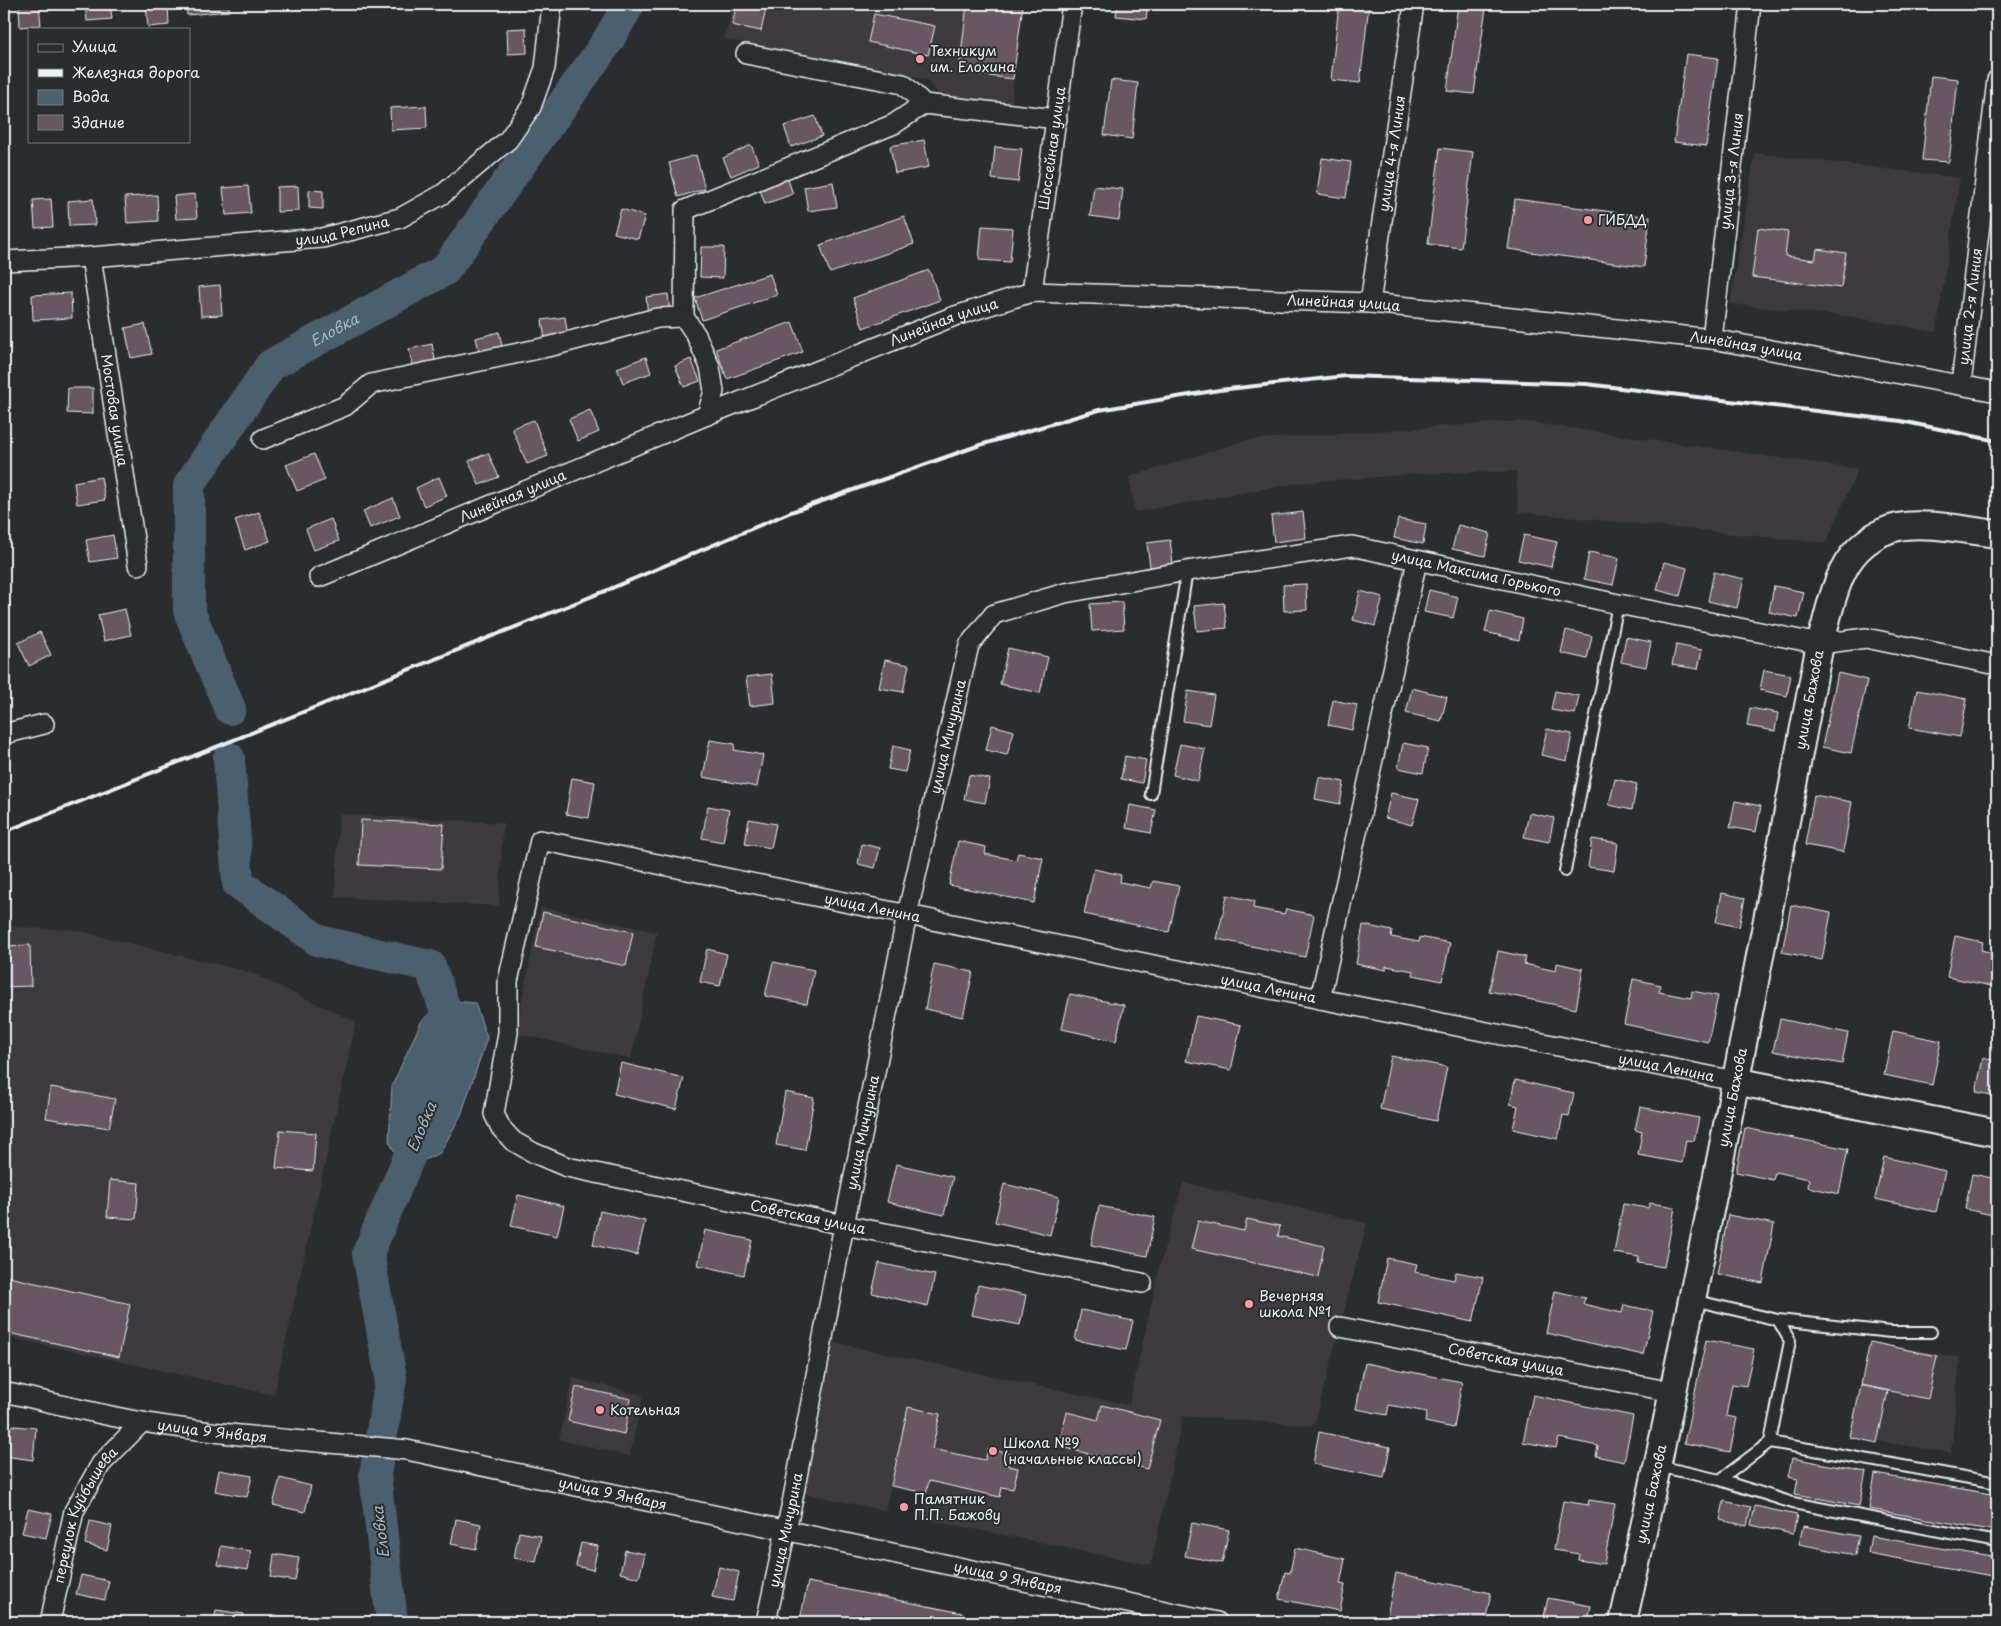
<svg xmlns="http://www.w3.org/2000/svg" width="2001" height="1626" font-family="'Playpen Sans',sans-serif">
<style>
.built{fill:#3c3a3e}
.water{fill:#4b616e;stroke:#8a9ba5}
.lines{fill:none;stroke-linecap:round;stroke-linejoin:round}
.river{stroke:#4b616e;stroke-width:32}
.building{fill:#675762;stroke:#e8f1f8}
.lane-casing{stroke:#e8f1f8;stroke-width:14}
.street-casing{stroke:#e8f1f8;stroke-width:22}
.secondary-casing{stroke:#e8f1f8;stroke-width:30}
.lane{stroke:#2a2d2e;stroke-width:10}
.street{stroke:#2a2d2e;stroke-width:19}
.secondary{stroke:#2a2d2e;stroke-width:26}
.rail{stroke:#e8f1f8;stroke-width:4}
.poi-dot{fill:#ff9aa2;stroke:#2a2d2e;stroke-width:2}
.labels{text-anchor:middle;stroke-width:4;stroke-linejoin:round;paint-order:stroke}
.poi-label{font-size:14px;fill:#e8f1f8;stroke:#2a2d2e;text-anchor:start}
.street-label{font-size:14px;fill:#e8f1f8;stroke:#2a2d2e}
.water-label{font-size:15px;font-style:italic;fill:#a9b7c1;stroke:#2a2d2e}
</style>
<rect width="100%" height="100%" fill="#2a2d2e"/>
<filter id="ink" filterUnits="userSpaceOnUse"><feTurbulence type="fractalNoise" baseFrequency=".02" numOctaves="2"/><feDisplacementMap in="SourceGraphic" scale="10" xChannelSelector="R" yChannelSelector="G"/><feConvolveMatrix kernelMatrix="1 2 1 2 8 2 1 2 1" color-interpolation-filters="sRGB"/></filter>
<g filter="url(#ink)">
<path class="built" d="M734,4H1023L1013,79L1012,105L943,100L927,80L724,39Z
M1755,153L1960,178L1936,332L1853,317L1730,304Z
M1520,421L1858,469L1826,543L1518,512L1516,471L1417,474L1298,483L1135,512L1129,477L1247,440Z
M339,814L503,823L499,906L335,897Z
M541,907L657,932L631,1059L515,1033Z
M4,927L75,930L249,972L356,1022L274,1395L4,1336Z
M1183,1183L1367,1223L1314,1426L1183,1416L1151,1565L919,1518L926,1493L909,1489L891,1486L885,1511L803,1493L831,1342L1129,1405L1160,1265Z
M1871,1341L1960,1358L1951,1453L1848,1436Z
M573,1378L643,1395L630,1456L559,1440Z"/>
<path class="water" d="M442,1000L475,1003L487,1038L461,1115L440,1153L404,1169L389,1141L392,1086L421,1022Z"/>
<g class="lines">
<g class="river">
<path id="s1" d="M230,709L189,611V485L271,365L445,270L607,42L629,4"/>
<path d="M229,758L238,883L319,941L430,966L457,1043"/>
<path d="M392,1622L375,1475L391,1378L368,1253L422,1127"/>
</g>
</g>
<path class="building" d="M39,4L41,25L20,27L19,6Z
M85,4H110L112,19L87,21Z
M146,4H168L169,25L148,27Z
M186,4H229V11L187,15Z
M294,4H310V8L295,9Z
M737,4H767L761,31L732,25Z
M967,4H1023L1013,79L959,72Z
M1118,4H1148L1146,19L1116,16Z
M1339,4H1369L1360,83L1331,80Z
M1458,4L1486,7L1474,94L1447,91Z
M1696,4H1726L1725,9Z
M874,14L935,26L928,55L868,42Z
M526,28L527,53L508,54L507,29Z
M1686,54L1718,58L1706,146L1674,142Z
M1931,76L1958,79L1949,162L1922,160Z
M1111,80L1138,83L1132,139L1104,135Z
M426,106L427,128L391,130L390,108Z
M815,116L822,136L791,147L784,126Z
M924,140L929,167L895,173L890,146Z
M751,145L759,164L731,176L723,158Z
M995,147L1022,149L1018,182L992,179Z
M1440,148L1473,152L1461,248L1428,244Z
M696,155L705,189L678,197L669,163Z
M1322,158L1351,162L1346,198L1317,194Z
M787,177L793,194L765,204L759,187Z
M833,182L837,207L808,211L804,187Z
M248,186L251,213L226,215L223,188Z
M298,186L299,211L277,212V187Z
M1094,186L1123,189L1119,220L1090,216Z
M309,190L323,191V209L309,208Z
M195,194L197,218L176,219L174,196Z
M157,195L158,221L127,223L125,197Z
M51,199L53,227L35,228L33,200Z
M93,199L95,225L69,226L68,201Z
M1515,199L1650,217L1644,267L1508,249Z
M621,209L645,216L638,239L614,233Z
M904,216L914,244L830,273L820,245Z
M982,226L1013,228L1010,262L979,260Z
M1758,228L1788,232L1785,256L1815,260L1817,249L1846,253L1841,288L1752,277Z
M701,247H724L723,278L700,277Z
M929,270L940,300L863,328L853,298Z
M770,274L777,295L702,320L695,298Z
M220,285L222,315L201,316L199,287Z
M71,293L72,318L33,320L32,295Z
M668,294L670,312L648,315L646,297Z
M565,317L568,337L545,340L542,320Z
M792,322L803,352L727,379L716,349Z
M145,324L152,354L131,358L125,328Z
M499,332L503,350L480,355L476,338Z
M432,344L436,364L413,369L409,349Z
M646,357L651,373L623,383L617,368Z
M691,359L700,381L684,387L675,366Z
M68,388H93V414L67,413Z
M590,410L599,432L578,441L569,419Z
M534,420L548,456L527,464L512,428Z
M488,453L499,477L479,485L469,461Z
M314,454L325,480L297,491L286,465Z
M101,477L105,500L77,504L74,482Z
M439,477L447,496L424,506L416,488Z
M393,498L400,516L370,528L363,511Z
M259,512L270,541L245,550L235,520Z
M1303,512L1306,538L1274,542L1271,516Z
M331,519L339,541L314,550L306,529Z
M1398,519L1426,524L1423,544L1394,538Z
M1458,525L1490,533L1485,556L1452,549Z
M113,535L117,558L90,562L86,540Z
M1524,535L1557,542L1551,567L1518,560Z
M1170,540L1173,564L1150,567L1147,543Z
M1589,552L1619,558L1613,585L1584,579Z
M1664,562L1687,568L1680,596L1657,590Z
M1714,572L1744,579L1737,608L1708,601Z
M1306,584L1307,610L1284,611L1283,585Z
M1774,586L1804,592L1798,618L1769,612Z
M1429,590L1458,597L1453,618L1424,612Z
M1360,591L1383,597L1375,626L1353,620Z
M1122,602L1124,629L1092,631L1090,604Z
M1224,603L1227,628L1197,631L1194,606Z
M125,609L131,635L104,641L98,615Z
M1490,611L1523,619L1519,640L1485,632Z
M1566,630L1592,636L1587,659L1561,653Z
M40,632L51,655L29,666L18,643Z
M1626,637L1651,642L1646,667L1621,662Z
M1676,645L1702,650L1698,669L1672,665Z
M1008,648L1048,657L1040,693L1000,684Z
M885,660L909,665L903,692L879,688Z
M1764,670L1791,675L1787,696L1760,690Z
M1838,673L1867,680L1851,753L1822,747Z
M772,674L775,703L750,706L746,677Z
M1412,688L1447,697L1441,721L1406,713Z
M1917,690L1967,699L1960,737L1909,728Z
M1188,691L1214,695L1209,725L1183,721Z
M1555,691L1579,696L1575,714L1551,710Z
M1333,700L1357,705L1352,730L1328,725Z
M1750,708L1778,713L1775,731L1747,726Z
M992,725L1014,731L1007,755L986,750Z
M1547,729L1572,734L1567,761L1541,755Z
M710,740L735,744L734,750L763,755L757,787L703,777Z
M1403,743L1428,748L1423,773L1398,768Z
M1180,744L1205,749L1198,781L1173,775Z
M893,746L910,750L905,772L888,769Z
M1125,756L1146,760L1142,783L1121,779Z
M969,775L990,779L985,803L964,799Z
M1319,777L1344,782L1340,804L1315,799Z
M572,778L595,782L589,818L566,814Z
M1615,779L1637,784L1632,810L1609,805Z
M1391,793L1419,799L1412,825L1385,818Z
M1814,795L1852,802L1843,852L1805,845Z
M1735,801L1761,806L1756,832L1730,827Z
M1130,805L1156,810L1151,833L1126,828Z
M708,806L729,810L723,842L702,838Z
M1529,813L1554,818L1549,842L1524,837Z
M749,819L776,824L771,848L745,844Z
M361,820L444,824L441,869L359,865Z
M1592,839L1618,843L1614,871L1588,867Z
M958,841L986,847L985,854L1016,860L1018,853L1043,858L1034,903L949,885Z
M862,844L880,848L875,868L858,864Z
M1094,869L1121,875L1120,882L1151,888L1153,881L1179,886L1169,932L1084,914Z
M1722,893L1745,898L1739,927L1716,922Z
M1227,895L1254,901L1253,908L1284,914L1286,909L1314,915L1305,957L1217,939Z
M1791,905L1831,913L1822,960L1782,952Z
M543,912L633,932L626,966L536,947Z
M1363,925L1392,931L1391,937L1419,942L1420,937L1450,943L1442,981L1413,975L1414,971L1386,966V970L1356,964Z
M1955,936L1983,942L1981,950L1997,954V987L1947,977Z
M30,945L31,986L4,987V946Z
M707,949L727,954L720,986L700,982Z
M1498,951L1526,957L1524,964L1556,971L1557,963L1583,969L1576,1009L1489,991Z
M773,962L814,970L807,1004L765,996Z
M934,964L973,972L963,1017L925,1009Z
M1633,979L1661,985L1659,992L1691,998L1692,991L1718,996L1708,1042L1624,1024Z
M1070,994L1124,1005L1116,1041L1062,1029Z
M1196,1016L1241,1025L1231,1070L1186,1061Z
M1780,1019L1848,1033L1842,1064L1773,1051Z
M1893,1031L1941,1041L1932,1085L1884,1075Z
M1391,1056L1447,1067L1436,1121L1380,1109Z
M1983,1058L1997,1061V1096L1976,1092Z
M621,1063L684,1078L676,1109L614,1094Z
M1515,1080L1574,1093L1569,1116L1563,1115L1558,1139L1513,1129L1518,1106L1510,1104Z
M51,1087L115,1099L109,1128L46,1118Z
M785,1092L814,1098L805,1150L776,1145Z
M1640,1107L1699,1118L1694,1141L1686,1140L1682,1163L1638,1155L1642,1132L1635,1130Z
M1745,1128L1848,1149L1839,1194L1808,1187L1809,1179L1775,1172L1773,1180L1736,1172Z
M280,1130L316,1133L313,1171L276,1168Z
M1884,1157L1945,1171L1936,1212L1875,1199Z
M896,1164L953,1177L944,1215L887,1202Z
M1972,1174L1997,1179V1216L1965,1209Z
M110,1180L139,1183L136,1219L107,1217Z
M1004,1184L1059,1197L1050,1235L995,1222Z
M518,1195L564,1206L557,1236L511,1226Z
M1650,1203L1675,1207L1664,1267L1638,1263L1639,1257L1614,1253L1623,1204L1648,1208Z
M1099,1206L1155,1217L1147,1256L1091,1245Z
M600,1211L645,1221L637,1255L593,1245Z
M1728,1215L1774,1224L1763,1283L1717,1274Z
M1247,1219L1280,1226L1278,1236L1324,1246L1318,1277L1191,1249L1198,1221L1244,1231Z
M705,1230L752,1240L744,1275L698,1265Z
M1387,1258L1417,1264L1415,1272L1454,1280L1456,1272L1483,1277L1473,1322L1378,1302Z
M879,1263L935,1275L928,1306L872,1293Z
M4,1276L130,1304L119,1357L4,1332Z
M978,1285L1026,1295L1020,1325L971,1315Z
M1555,1291L1585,1298L1583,1304L1622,1313L1624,1305L1653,1311L1643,1355L1546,1333Z
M1081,1310L1133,1321L1126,1350L1075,1340Z
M1706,1340L1754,1349L1746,1386L1732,1384L1726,1416L1737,1418L1730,1452L1684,1443Z
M1870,1342L1937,1356L1928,1399L1861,1385Z
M1365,1363L1462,1382L1454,1428L1425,1422L1427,1412L1389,1405L1387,1415L1356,1409Z
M1861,1385L1888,1391L1877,1443L1850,1437Z
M576,1387L631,1399L624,1434L568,1421Z
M1533,1395L1633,1416L1624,1462L1596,1456L1598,1446L1559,1438L1556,1448L1523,1442Z
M1102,1405L1160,1420L1147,1469L1058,1446L1067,1412L1098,1420Z
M908,1407L940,1414L932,1449L985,1460L988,1449L1011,1454L1008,1466L1018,1468L1013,1489L1002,1487L1000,1497L929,1481L926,1493L891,1486Z
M4,1425L36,1428L33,1460L4,1456Z
M1319,1432L1390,1447L1384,1478L1313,1464Z
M1997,1437V1465L1992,1464Z
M1792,1458L1866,1472L1859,1506L1795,1494L1798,1479L1788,1477Z
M219,1470L252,1476L247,1497L215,1491Z
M1875,1474L1997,1495V1531L1869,1509Z
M280,1478L311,1486L305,1512L273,1505Z
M1589,1500L1615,1504L1604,1564L1578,1560L1579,1554L1554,1550L1563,1501L1588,1505Z
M1724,1501L1751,1507L1747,1526L1720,1520Z
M1755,1506L1797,1515L1793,1534L1751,1525Z
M28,1509L52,1514L46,1538L22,1533Z
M456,1519L481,1524L476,1549L451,1544Z
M90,1521L112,1526L107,1550L85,1544Z
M1192,1523L1229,1530L1222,1563L1185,1556Z
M1803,1526L1859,1536L1855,1555L1799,1544Z
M519,1532L541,1536L536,1562L514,1558Z
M1871,1536L1997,1558V1577L1868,1553Z
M581,1543L598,1546L593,1570L576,1566Z
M221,1546L251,1551L248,1570L218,1565Z
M1295,1548L1345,1559L1340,1584L1345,1585L1340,1611L1279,1599L1285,1572L1290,1573Z
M625,1550L645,1554L639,1578L620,1573Z
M274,1554L299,1558L295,1581L271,1577Z
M719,1567L739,1572L733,1601L712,1597Z
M1396,1573L1491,1593L1485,1622H1457L1419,1614L1416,1622L1387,1616Z
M81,1575L109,1581L105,1600L76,1594Z
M808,1582L962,1613L960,1622H815L800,1619Z
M1548,1598L1591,1606L1588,1622H1535L1536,1620L1543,1621Z
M216,1610L244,1614L243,1622H214Z
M277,1616L303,1618V1622H276Z"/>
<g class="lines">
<g class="lane-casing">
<path id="lane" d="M1151,794L1187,571
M1565,871L1618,604
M1693,1300L1778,1320L1790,1341L1770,1442L1720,1480
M1778,1320L1891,1332H1931
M1770,1442L1997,1483
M1658,1466L1720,1480L1793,1503L1997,1542"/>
</g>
<g class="street-casing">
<g id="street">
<path d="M746,54L903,84L924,104L1057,119"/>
<path id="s2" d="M91,257L138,565"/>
<path id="s3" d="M4,261L91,257L322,238L400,218L443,194L508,140L531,107L545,68L552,4"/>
<path id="s4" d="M1032,292L1072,4"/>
<path id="s5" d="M1370,303L1414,4"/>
<path id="s6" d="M1712,339L1751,4"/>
<path id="s7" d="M1961,384L1997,80"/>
<path d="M707,415L714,391L710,367L696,335L684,317L685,210L894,124L924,104"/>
<path d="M263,439L345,406L371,384L552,346L657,318L684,317"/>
<path id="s8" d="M319,577L707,415L952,317L1032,292L1370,303L1712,339L1997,392"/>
<path d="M4,734L44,724"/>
<path d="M1320,999L1417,561"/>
<path id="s9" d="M1142,1283L844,1225L567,1167L534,1153L513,1141L501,1128L494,1114L508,1033V981L540,840L1320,999L1735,1081"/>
<path id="s10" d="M1340,1327L1672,1392"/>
<path id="s11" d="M4,1392C50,1402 96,1414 142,1422C230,1437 319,1441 407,1450L1217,1622"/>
<path id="s12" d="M50,1622L74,1511L101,1464L142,1422"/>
<path id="s13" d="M766,1622L793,1498L844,1225L907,915L969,645L994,614L1065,593L1187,571L1352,546L1618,604L1820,644L1866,638L1997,665"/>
</g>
</g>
<g class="secondary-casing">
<g id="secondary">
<path d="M1735,1081L1997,1133"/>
<path id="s14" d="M1623,1622C1696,1298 1757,971 1820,644C1827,621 1832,592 1843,571C1853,550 1874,532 1898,527C1924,521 1970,531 1997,534"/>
</g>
</g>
<use href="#lane" class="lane"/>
<use href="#street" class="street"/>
<use href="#secondary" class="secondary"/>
<path class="rail" d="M4,832L605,591L791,512L980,445L1099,410L1219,390L1346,376L1470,380L1586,384L1901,421L1997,441"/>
</g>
</g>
<g class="poi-dot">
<circle cx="920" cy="59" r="5"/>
<circle cx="1588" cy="220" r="5"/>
<circle cx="1249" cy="1304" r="5"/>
<circle cx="600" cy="1410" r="5"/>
<circle cx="993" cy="1451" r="5"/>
<circle cx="904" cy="1507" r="5"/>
</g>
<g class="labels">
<g class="poi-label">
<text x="930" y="56">Техникум<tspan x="930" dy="16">им. Елохина</tspan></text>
<text x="1598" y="225">ГИБДД</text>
<text x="1259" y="1301">Вечерняя<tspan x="1259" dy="16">школа №1</tspan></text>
<text x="610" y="1415">Котельная</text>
<text x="1003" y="1448">Школа №9<tspan x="1003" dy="16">(начальные классы)</tspan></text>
<text x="914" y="1504">Памятник<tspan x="914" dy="16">П.П. Бажову</tspan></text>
</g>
<g class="street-label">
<text dy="5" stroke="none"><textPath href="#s4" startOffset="145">Шоссейная улица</textPath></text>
<text dy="5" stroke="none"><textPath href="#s5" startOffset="151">улица 4-я Линия</textPath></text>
<text dy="5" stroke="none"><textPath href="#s6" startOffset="169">улица 3-я Линия</textPath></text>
<text dy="5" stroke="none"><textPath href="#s3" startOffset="340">улица Репина</textPath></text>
<text dy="5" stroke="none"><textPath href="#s8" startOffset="1080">Линейная улица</textPath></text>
<text dy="5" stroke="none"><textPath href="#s7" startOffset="78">улица 2-я Линия</textPath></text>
<text dy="5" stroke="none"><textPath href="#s8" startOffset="675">Линейная улица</textPath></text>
<text dy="5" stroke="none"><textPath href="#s8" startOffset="1485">Линейная улица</textPath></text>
<text dy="5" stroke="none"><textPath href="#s2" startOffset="155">Мостовая улица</textPath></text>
<text dy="5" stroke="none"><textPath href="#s8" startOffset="210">Линейная улица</textPath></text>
<text dy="5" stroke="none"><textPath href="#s13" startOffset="1530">улица Максима Горького</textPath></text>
<text dy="5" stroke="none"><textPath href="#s14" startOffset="941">улица Бажова</textPath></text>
<text dy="5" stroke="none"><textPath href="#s13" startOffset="904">улица Мичурина</textPath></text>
<text dy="5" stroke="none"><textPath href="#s9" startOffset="1298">улица Ленина</textPath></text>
<text dy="5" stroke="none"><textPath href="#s9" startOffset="1702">улица Ленина</textPath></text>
<text dy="5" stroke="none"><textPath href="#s9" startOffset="2108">улица Ленина</textPath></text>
<text dy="5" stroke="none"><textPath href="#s14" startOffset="536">улица Бажова</textPath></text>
<text dy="5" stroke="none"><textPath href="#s13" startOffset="499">улица Мичурина</textPath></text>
<text transform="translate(808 1217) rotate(12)" y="5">Советская улица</text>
<text dy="5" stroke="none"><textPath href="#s10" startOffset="169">Советская улица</textPath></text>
<text dy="5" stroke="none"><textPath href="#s11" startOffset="212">улица 9 Января</textPath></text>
<text dy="5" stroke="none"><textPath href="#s11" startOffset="618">улица 9 Января</textPath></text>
<text dy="5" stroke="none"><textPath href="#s14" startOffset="131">улица Бажова</textPath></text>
<text dy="5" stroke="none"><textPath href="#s12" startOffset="114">переулок Куйбышева</textPath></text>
<text dy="5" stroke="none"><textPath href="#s13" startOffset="94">улица Мичурина</textPath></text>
<text dy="5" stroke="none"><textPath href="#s11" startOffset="1022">улица 9 Января</textPath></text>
</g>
<g class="water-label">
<text dy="5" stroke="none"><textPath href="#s1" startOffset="450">Еловка</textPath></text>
<text transform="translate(422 1127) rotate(-67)" y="5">Еловка</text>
<text transform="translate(381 1532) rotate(-97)" y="5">Еловка</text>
</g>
</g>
<rect width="2001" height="1626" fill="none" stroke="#2a2d2e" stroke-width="20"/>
<rect x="10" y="10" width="1981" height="1606" fill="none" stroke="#e8f1f8" stroke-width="2" filter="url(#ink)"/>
<rect x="28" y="28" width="162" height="115" fill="#2a2d2e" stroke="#767b7f"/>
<rect x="38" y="44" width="25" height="8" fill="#2a2d2e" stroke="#767b7f"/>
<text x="72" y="52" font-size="15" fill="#e8f1f8">Улица</text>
<rect x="38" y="69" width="25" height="8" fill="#e8f1f8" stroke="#767b7f"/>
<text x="72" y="78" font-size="15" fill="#e8f1f8">Железная дорога</text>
<rect x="38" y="90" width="25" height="15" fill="#4b616e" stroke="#767b7f"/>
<text x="72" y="102" font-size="15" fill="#e8f1f8">Вода</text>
<rect x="38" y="115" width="25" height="15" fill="#675762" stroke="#767b7f"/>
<text x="72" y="128" font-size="15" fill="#e8f1f8">Здание</text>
</svg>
